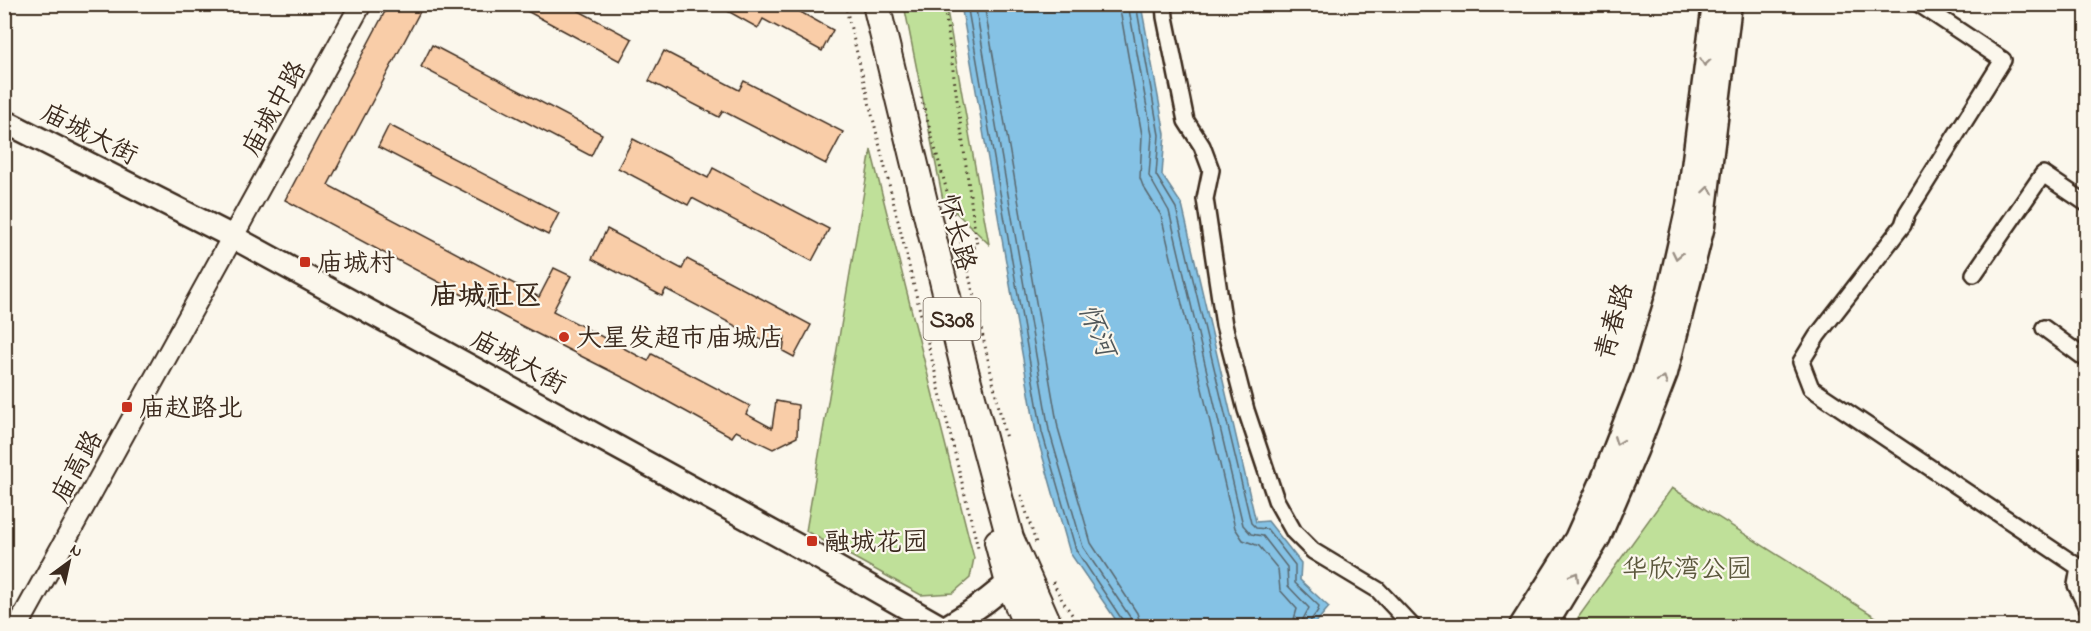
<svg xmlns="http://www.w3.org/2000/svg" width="2091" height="631" font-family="'Indie Flower','LXGW WenKai TC',sans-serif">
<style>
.green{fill:#bfe099;stroke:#7d855c;stroke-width:1.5}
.water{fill:#85c2e5;stroke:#678595;stroke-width:1.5}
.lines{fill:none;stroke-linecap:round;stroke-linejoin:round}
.shore{stroke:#59676e;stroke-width:1.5}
.building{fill:#f9cda8;stroke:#3b2a1e;stroke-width:1.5}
.minor-casing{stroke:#3b2a1e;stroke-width:20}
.tertiary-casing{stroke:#3b2a1e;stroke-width:24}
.secondary-casing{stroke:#3b2a1e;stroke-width:27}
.primary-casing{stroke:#3b2a1e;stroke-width:30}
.path{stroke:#3b2a1e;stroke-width:3;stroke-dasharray:1.5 4.5;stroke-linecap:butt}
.minor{stroke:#fbf7ec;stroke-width:15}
.tertiary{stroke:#fbf7ec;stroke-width:20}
.secondary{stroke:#fbf7ec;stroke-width:22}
.primary{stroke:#fbf7ec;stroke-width:26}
.oneway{stroke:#9b9085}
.poi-dot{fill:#c8321e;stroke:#fbf7ec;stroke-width:2}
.labels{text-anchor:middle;stroke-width:4.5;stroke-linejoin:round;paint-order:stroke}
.shield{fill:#fbf7ec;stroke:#75685c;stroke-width:1.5}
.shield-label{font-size:24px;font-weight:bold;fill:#3b2a1e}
.street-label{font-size:26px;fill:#3b2a1e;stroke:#fbf7ec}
.poi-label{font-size:26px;fill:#3b2a1e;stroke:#fbf7ec;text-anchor:start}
.park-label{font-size:26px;fill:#5c583d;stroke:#fbf7ec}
.water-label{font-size:27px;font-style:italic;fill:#51585a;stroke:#fbf7ec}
.quarter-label{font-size:28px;font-weight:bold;fill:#3b2a1e;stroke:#fbf7ec}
</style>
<rect width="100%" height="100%" fill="#fbf7ec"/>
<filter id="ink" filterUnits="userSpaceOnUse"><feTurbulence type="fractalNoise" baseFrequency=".0167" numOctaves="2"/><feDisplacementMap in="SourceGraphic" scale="12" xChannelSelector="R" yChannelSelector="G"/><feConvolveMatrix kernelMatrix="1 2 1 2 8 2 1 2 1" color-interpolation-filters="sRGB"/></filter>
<g filter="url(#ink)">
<path class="green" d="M904,5H946L989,244L943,200Z
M871,150L974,558L970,578L953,593L921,595L806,531Z
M1672,488L1890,626H1572Z"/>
<path class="water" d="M961,5H1141L1165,134L1162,175L1182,205L1256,522L1268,521L1301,563L1300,580L1329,607L1313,626H1120L1070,553L1036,433Z"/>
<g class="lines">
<path class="shore" d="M967,4L1042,432L1076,550L1123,621L1124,626
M975,4L1049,430L1083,547L1130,617L1132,626
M984,4L1058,428L1091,543L1137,613L1141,626
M1119,4L1142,135L1140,178L1143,186L1161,215L1235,528L1243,540L1259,546L1278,569L1280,590L1297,609L1292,626
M1128,4L1152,135L1149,176L1169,211L1243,525L1251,534L1263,536L1287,567L1288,586L1309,608L1303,619L1301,626
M1136,4L1159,135L1156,175L1176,208L1251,523L1256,528L1267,529L1295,565V583L1319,606C1319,614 1309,618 1309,626"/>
</g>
<path class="building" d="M389,4H424L328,185L539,297L554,268L571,276L553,311L648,361L652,354L750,406L746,414L772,428L776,401L798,405L797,437L773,449L736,431L732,437L634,383L506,318L285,200Z
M514,4H566L632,39L620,61Z
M715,4H786L833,30L822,51L763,19L758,28Z
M432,45L602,134L591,156L421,67Z
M664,51L739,90L744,81L843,132L826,164L723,111L719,117L649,81Z
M389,125L559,213L548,235L378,147Z
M633,139L708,178L713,168L829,229L812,261L692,198L688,205L618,168Z
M607,229L682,269L687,259L811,325L794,357L783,351L785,336L779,349L666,289L662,296L592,259Z"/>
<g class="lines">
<g class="minor-casing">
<path id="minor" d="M1164,4L1165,17L1186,121L1202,146L1211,170L1205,199L1224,325L1246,410L1276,500L1294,532L1313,551L1378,590L1412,626
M1919,4L2003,60L1907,213L1903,225L1817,336L1801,362L1811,388L2086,572
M1974,274L2043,174L2086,203
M2044,328L2086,359
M2079,568L2076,585L2086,606"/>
</g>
<g class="tertiary-casing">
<path id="tertiary" d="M18,626L361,4"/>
</g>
<g class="secondary-casing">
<path id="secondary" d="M4,121L233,237L809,552L939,626
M948,626C974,611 999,593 1021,571
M1521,626L1576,539L1603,479L1643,377L1668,295L1688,206L1714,4
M1545,626L1599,537L1636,451L1666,373L1703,226L1730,4"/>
</g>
<g class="primary-casing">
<path id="primary" d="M876,4L965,371L1010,538L1049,626
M998,542L1009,583L1027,626"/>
</g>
<path class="path" d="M845,4L978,548
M944,4L977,246L964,253
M921,97L964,253L1006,439
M1021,495L1036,543
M1053,582L1062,600L1080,626"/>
<use href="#minor" class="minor"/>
<use href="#tertiary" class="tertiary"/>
<use href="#secondary" class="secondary"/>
<use href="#primary" class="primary"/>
</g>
<defs><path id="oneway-chevron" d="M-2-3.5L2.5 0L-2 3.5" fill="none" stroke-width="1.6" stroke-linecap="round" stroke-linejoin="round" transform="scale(1.5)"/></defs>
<g class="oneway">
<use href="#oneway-chevron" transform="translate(1705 62) rotate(98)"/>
<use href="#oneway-chevron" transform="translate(1708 190) rotate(-82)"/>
<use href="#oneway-chevron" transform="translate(1677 255) rotate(102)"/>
<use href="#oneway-chevron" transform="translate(1663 380) rotate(-70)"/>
<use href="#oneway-chevron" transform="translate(1618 441) rotate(111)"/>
<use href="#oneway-chevron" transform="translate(1575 576) rotate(-59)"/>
</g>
</g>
<g class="poi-dot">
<rect x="299" y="256" width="12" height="12" rx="3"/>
<circle cx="564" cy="337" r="6"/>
<rect x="121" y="401" width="12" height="12" rx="3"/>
<rect x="806" y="535" width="12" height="12" rx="3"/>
</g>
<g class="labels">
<rect class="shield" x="923.5" y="298" width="57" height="42" rx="4.5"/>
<g class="shield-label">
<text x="952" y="327">S308</text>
</g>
<g class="street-label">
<text transform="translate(273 108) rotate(-61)" y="9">庙城中路</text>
<text transform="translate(90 133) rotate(27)" y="9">庙城大街</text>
<text transform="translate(958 232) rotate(75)" y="9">怀长路</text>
<text transform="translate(1613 321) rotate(-74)" y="9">青春路</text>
<text transform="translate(519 361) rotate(29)" y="9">庙城大街</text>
<text transform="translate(76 466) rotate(-61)" y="9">庙高路</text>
</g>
<g class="poi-label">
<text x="317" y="271">庙城村</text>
<text x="576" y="346">大星发超市庙城店</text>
<text x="139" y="416">庙赵路北</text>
<text x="824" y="550">融城花园</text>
</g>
<g class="park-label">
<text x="1687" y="577">华欣湾公园</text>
</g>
<g class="water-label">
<text transform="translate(1098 330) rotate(68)" y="9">怀河</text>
</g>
<g class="quarter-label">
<text x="486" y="304">庙城社区</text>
</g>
</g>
<rect width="2091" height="631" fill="none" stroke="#fbf7ec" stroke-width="24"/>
<rect x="12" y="12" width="2067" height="607" fill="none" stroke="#3b2a1e" stroke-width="2" filter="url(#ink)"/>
<g transform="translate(69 562) rotate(33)" stroke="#fbf7ec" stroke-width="4.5" paint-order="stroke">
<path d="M0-4.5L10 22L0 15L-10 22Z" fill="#3b2a1e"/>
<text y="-9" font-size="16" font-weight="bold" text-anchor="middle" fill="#3b2a1e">N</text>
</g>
</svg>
